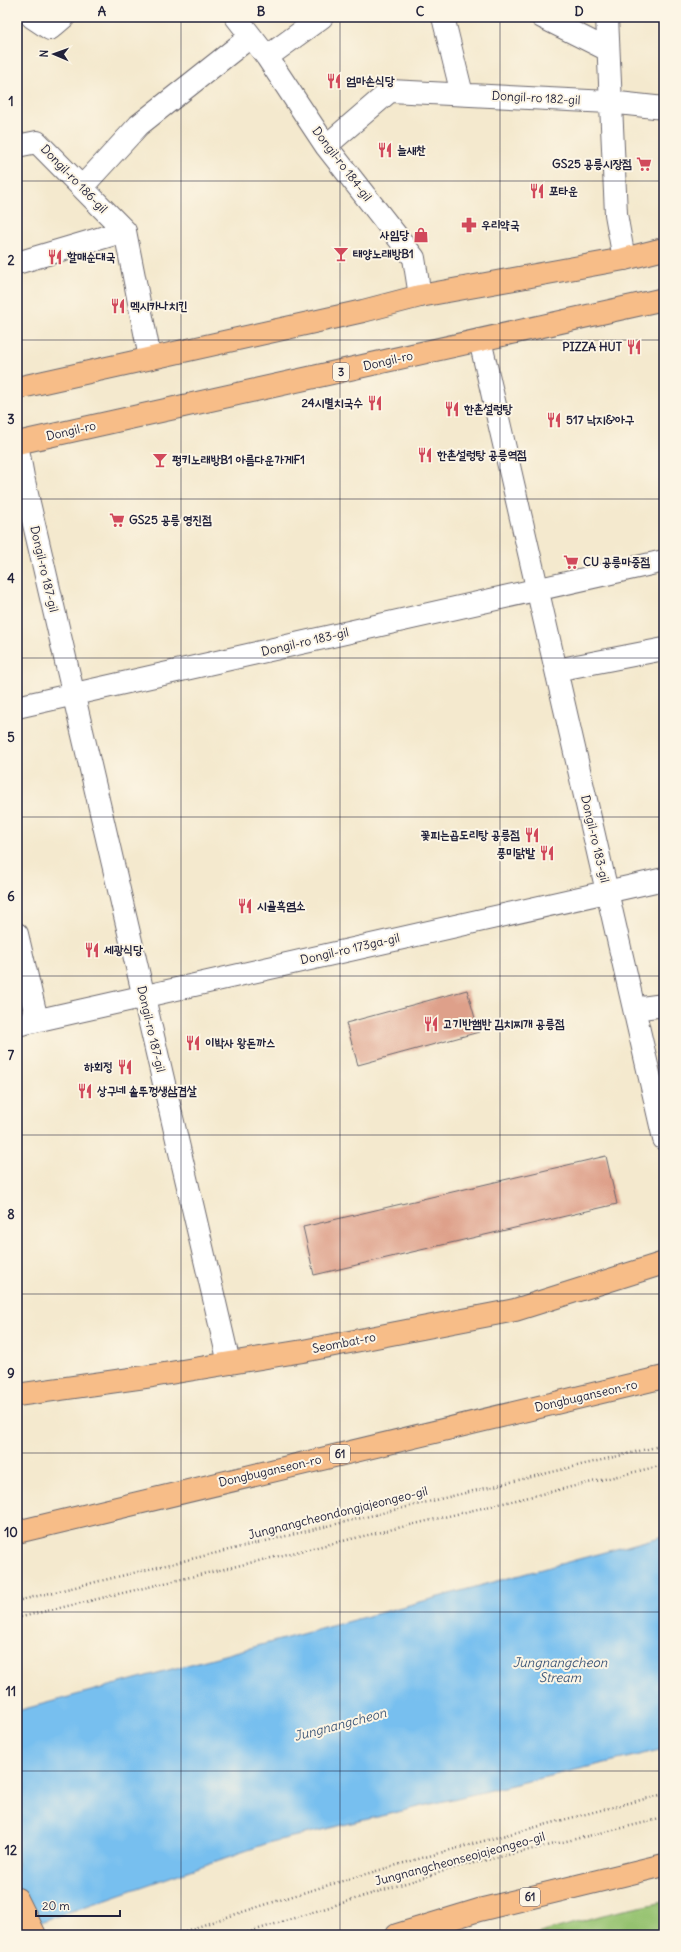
<svg xmlns="http://www.w3.org/2000/svg" width="681" height="1952" font-family="Delius,'Poor Story',sans-serif">
<style>
.green{fill:#95c270;stroke:#5c7256}
.water{fill:#77bfef;stroke:#4c7095}
.building{fill:#dea08a}
.lines{fill:none;stroke-linecap:round;stroke-linejoin:round}
.minor-casing{stroke:#6c686e;stroke-width:24}
.major-casing{stroke:#6c686e;stroke-width:24}
.highway-casing{stroke:#6c686e;stroke-width:24}
.path{stroke:#6c686e;stroke-width:2.5;stroke-dasharray:1 3;stroke-linecap:butt}
.minor{stroke:#fff;stroke-width:22}
.major{stroke:#f7bd88;stroke-width:22}
.highway{stroke:#f7bd88;stroke-width:22}
.grid{fill:none;stroke:#22223b;stroke-width:1;stroke-opacity:0.55}
.labels{text-anchor:middle;stroke-width:4;stroke-linejoin:round;paint-order:stroke}
.shield{fill:#fcf5e5;stroke:#63616e;stroke-width:1}
.shield-label{font-size:11px;font-weight:bold;fill:#22223b}
.poi-label{font-size:12px;font-weight:bold;fill:#22223b;stroke:#fcf5e5;text-anchor:start}
.street-label{font-size:12px;fill:#22223b;stroke:#fcf5e5}
.water-label{font-size:13px;font-style:italic;fill:#40597a;stroke:#fcf5e5}
.neatline{fill:none;stroke:#22223b;stroke-width:1.5}
.grid-label{font-size:13px;text-anchor:middle;font-weight:bold;fill:#22223b}
</style>
<rect width="100%" height="100%" fill="#fcf5e5"/>
<filter id="ink" filterUnits="userSpaceOnUse"><feTurbulence type="fractalNoise" baseFrequency=".025" numOctaves="2"/><feDisplacementMap in="SourceGraphic" scale="8" xChannelSelector="R" yChannelSelector="G"/><feConvolveMatrix kernelMatrix="1 2 1 2 8 2 1 2 1" color-interpolation-filters="sRGB"/></filter>
<filter id="wash" filterUnits="userSpaceOnUse"><feTurbulence type="fractalNoise" baseFrequency=".012" numOctaves="4" result="noise"/><feDisplacementMap in="SourceGraphic" scale="16" xChannelSelector="R" yChannelSelector="G"/><feGaussianBlur stdDeviation="0.9" result="paint"/><feColorMatrix in="noise" values="0 0 0 0 0 0 0 0 0 0 0 0 0 0 0 0 0 1.4 0 .05"/><feComposite in="paint" operator="in"/></filter>
<g filter="url(#wash)">
<rect width="100%" height="100%" fill="#f4e9ce"/>
<path class="green" d="M664,1902V1935H533L610,1913Z"/>
<path class="water" d="M664,1536V1749L271,1842L17,1930V1711Z"/>
<g id="blocks">
<path class="building" d="M467,990L479,1032L358,1065L346,1023Z
M606,1156L617,1204L314,1275L303,1227Z"/>
</g>
</g>
<g filter="url(#ink)">
<use href="#blocks" fill-opacity="0" stroke="#6c686e" stroke-width="1"/>
<g class="lines">
<g class="minor-casing">
<path id="minor" d="M32,17L50,29L64,17
M236,17L267,57L326,146L414,258L420,296
M443,17L462,94
M542,17L608,50
M607,17L616,214L624,259
M267,57L322,17
M17,146L37,142L125,231L150,358
M326,146L390,91L609,102L664,108
M82,187L139,125L250,37
M17,263L125,231
M480,340L664,1139
M17,444L23,477L229,1363
M556,670L664,649
M17,707L664,561
M17,934L37,1020
M634,1009L664,1005
M17,1025L664,879"/>
</g>
<g class="major-casing">
<path id="major" d="M17,388L363,311L420,296L624,259L664,249
M17,443L664,299
M17,1395L152,1376L303,1351L515,1310L664,1263
M17,1899L35,1935"/>
</g>
<g class="highway-casing">
<path id="highway" d="M17,1532L664,1377
M397,1935L479,1910L664,1865"/>
</g>
<path class="path" d="M17,1601L664,1445
M17,1618L664,1465
M174,1935C335,1879 499,1836 664,1794
M240,1935L457,1867L664,1818"/>
<use href="#minor" class="minor"/>
<use href="#major" class="major"/>
<use href="#highway" class="highway"/>
</g>
</g>
<path class="grid" d="M181,17V1935M340,17V1935M500,17V1935M17,181H664M17,340H664M17,499H664M17,658H664M17,817H664M17,976H664M17,1135H664M17,1294H664M17,1453H664M17,1612H664M17,1771H664"/>
<defs>
<g id="restaurant-bare" transform="scale(1.2)"><path d="M-5-6h1v4h1v-4h1v4h1v-4h1v5L-1.5 .5V6h-2V.5L-5-1ZM5-6V6H3V1.5H1.5Q1.5-4 5-6Z" fill="#d1495b" stroke="#fcf5e5" stroke-width="2.5" paint-order="stroke"/></g>
<g id="supermarket-bare" transform="scale(1.2)"><path d="M-6-5.5h2.5l.6 2H6L4.5 2H-2.5L-4.4-4H-6ZM-1.5 3.2a1.3 1.3 0 1 0 .1 0ZM3 3.2a1.3 1.3 0 1 0 .1 0Z" fill="#d1495b" stroke="#fcf5e5" stroke-width="2.5" paint-order="stroke"/></g>
<g id="pharmacy-bare" transform="scale(1.2)"><path d="M-2-6h4v4h4v4h-4v4h-4v-4h-4v-4h4Z" fill="#d1495b" stroke="#fcf5e5" stroke-width="2.5" paint-order="stroke"/></g>
<g id="shop-bare" transform="scale(1.2)"><path d="M-5-2.5h2.3a2.7 3.5 0 0 1 5.4 0H5L5.5 6h-11ZM-1.5-2.5h3a1.5 2.3 0 0 0-3 0Z" fill="#d1495b" stroke="#fcf5e5" stroke-width="2.5" paint-order="stroke"/></g>
<g id="bar-bare" transform="scale(1.2)"><path d="M-6-5H6L.8 .8V4.5H3.5V6h-7V4.5H-.8V.8Z" fill="#d1495b" stroke="#fcf5e5" stroke-width="2.5" paint-order="stroke"/></g>
</defs>
<g fill-rule="evenodd">
<use href="#restaurant-bare" x="334" y="81"/>
<use href="#restaurant-bare" x="385" y="150"/>
<use href="#supermarket-bare" x="644" y="164"/>
<use href="#restaurant-bare" x="537" y="191"/>
<use href="#pharmacy-bare" x="469" y="225"/>
<use href="#shop-bare" x="421" y="235"/>
<use href="#bar-bare" x="341" y="254"/>
<use href="#restaurant-bare" x="55" y="257"/>
<use href="#restaurant-bare" x="118" y="306"/>
<use href="#restaurant-bare" x="634" y="347"/>
<use href="#restaurant-bare" x="375" y="403"/>
<use href="#restaurant-bare" x="452" y="409"/>
<use href="#restaurant-bare" x="554" y="420"/>
<use href="#restaurant-bare" x="425" y="455"/>
<use href="#bar-bare" x="160" y="460"/>
<use href="#supermarket-bare" x="117" y="520"/>
<use href="#supermarket-bare" x="571" y="562"/>
<use href="#restaurant-bare" x="532" y="835"/>
<use href="#restaurant-bare" x="547" y="853"/>
<use href="#restaurant-bare" x="245" y="906"/>
<use href="#restaurant-bare" x="92" y="950"/>
<use href="#restaurant-bare" x="431" y="1024"/>
<use href="#restaurant-bare" x="193" y="1043"/>
<use href="#restaurant-bare" x="125" y="1067"/>
<use href="#restaurant-bare" x="85" y="1091"/>
</g>
<g class="labels">
<g class="shield">
<rect x="333" y="363" width="16" height="18" rx="3"/>
<rect x="330" y="1445" width="20" height="18" rx="3"/>
<rect x="520" y="1888" width="20" height="18" rx="3"/>
</g>
<g class="shield-label">
<text x="341" y="376">3</text>
<text x="340" y="1458">61</text>
<text x="530" y="1901">61</text>
</g>
<g class="poi-label">
<text x="346" y="85">엄마손식당</text>
<text x="397" y="154">늘새찬</text>
<text x="632" y="168" text-anchor="end">GS25 공릉시장점</text>
<text x="549" y="195">포타운</text>
<text x="481" y="229">우리약국</text>
<text x="409" y="239" text-anchor="end">사임당</text>
<text x="353" y="258">태양노래방B1</text>
<text x="67" y="261">할매순대국</text>
<text x="130" y="310">멕시카나치킨</text>
<text x="622" y="351" text-anchor="end">PIZZA HUT</text>
<text x="363" y="407" text-anchor="end">24시멸치국수</text>
<text x="464" y="413">한촌설렁탕</text>
<text x="566" y="424">517 낙지&amp;아구</text>
<text x="437" y="459">한촌설렁탕 공릉역점</text>
<text x="172" y="464">펑키노래방B1 아름다운가게F1</text>
<text x="129" y="524">GS25 공릉 영진점</text>
<text x="583" y="566">CU 공릉마중점</text>
<text x="520" y="839" text-anchor="end">꽃피는곱도리탕 공릉점</text>
<text x="535" y="857" text-anchor="end">풍미닭발</text>
<text x="257" y="910">시골흑염소</text>
<text x="104" y="954">세광식당</text>
<text x="443" y="1028">고기반햄반 김치찌개 공릉점</text>
<text x="205" y="1047">이박사 왕돈까스</text>
<text x="113" y="1071" text-anchor="end">하회정</text>
<text x="97" y="1095">상구네 솥뚜껑생삼겹살</text>
</g>
<g class="street-label">
<text transform="translate(536 98) rotate(3)" y="4">Dongil-ro 182-gil</text>
<text transform="translate(342 164) rotate(53)" y="4">Dongil-ro 184-gil</text>
<text transform="translate(74 179) rotate(46)" y="4">Dongil-ro 186-gil</text>
<text transform="translate(388 361) rotate(-13)" y="4">Dongil-ro</text>
<text transform="translate(71 431) rotate(-13)" y="4">Dongil-ro</text>
<text transform="translate(44 569) rotate(77)" y="4">Dongil-ro 187-gil</text>
<text transform="translate(305 642) rotate(-13)" y="4">Dongil-ro 183-gil</text>
<text transform="translate(595 839) rotate(77)" y="4">Dongil-ro 183-gil</text>
<text transform="translate(350 949) rotate(-13)" y="4">Dongil-ro 173ga-gil</text>
<text transform="translate(151 1029) rotate(77)" y="4">Dongil-ro 187-gil</text>
<text transform="translate(344 1343) rotate(-11)" y="4">Seombat-ro</text>
<text transform="translate(586 1396) rotate(-13)" y="4">Dongbuganseon-ro</text>
<text transform="translate(270 1471) rotate(-13)" y="4">Dongbuganseon-ro</text>
<text transform="translate(338 1513) rotate(-14)" y="4">Jungnangcheondongjajeongeo-gil</text>
<text transform="translate(460 1859) rotate(-15)" y="4">Jungnangcheonseojajeongeo-gil</text>
</g>
<g class="water-label">
<text x="560" y="1667">Jungnangcheon<tspan x="560" dy="15">Stream</tspan></text>
<text transform="translate(340 1724) rotate(-15)" y="5">Jungnangcheon</text>
</g>
</g>
<rect width="681" height="1952" fill="none" stroke="#fcf5e5" stroke-width="44"/>
<g transform="translate(54 54) rotate(272)" stroke="#fcf5e5" stroke-width="3" paint-order="stroke">
<path d="M0-3L7 15L0 10L-7 15Z" fill="#22223b"/>
<text y="-6" font-size="11" font-weight="bold" text-anchor="middle" fill="#22223b">N</text>
</g>
<path d="M36 1910v6h84v-6" fill="none" stroke="#22223b" stroke-width="2"/>
<text x="42" y="1910" font-size="12" fill="#22223b" stroke="#fcf5e5" stroke-width="3" paint-order="stroke">20 m</text>
<rect x="22" y="22" width="637" height="1908" class="neatline"/>
<g class="grid-label">
<text x="102" y="16">A</text>
<text x="261" y="16">B</text>
<text x="420" y="16">C</text>
<text x="579" y="16">D</text>
<text x="11" y="106">1</text>
<text x="11" y="265">2</text>
<text x="11" y="424">3</text>
<text x="11" y="583">4</text>
<text x="11" y="742">5</text>
<text x="11" y="901">6</text>
<text x="11" y="1060">7</text>
<text x="11" y="1219">8</text>
<text x="11" y="1378">9</text>
<text x="11" y="1537">10</text>
<text x="11" y="1696">11</text>
<text x="11" y="1855">12</text>
</g>
</svg>
